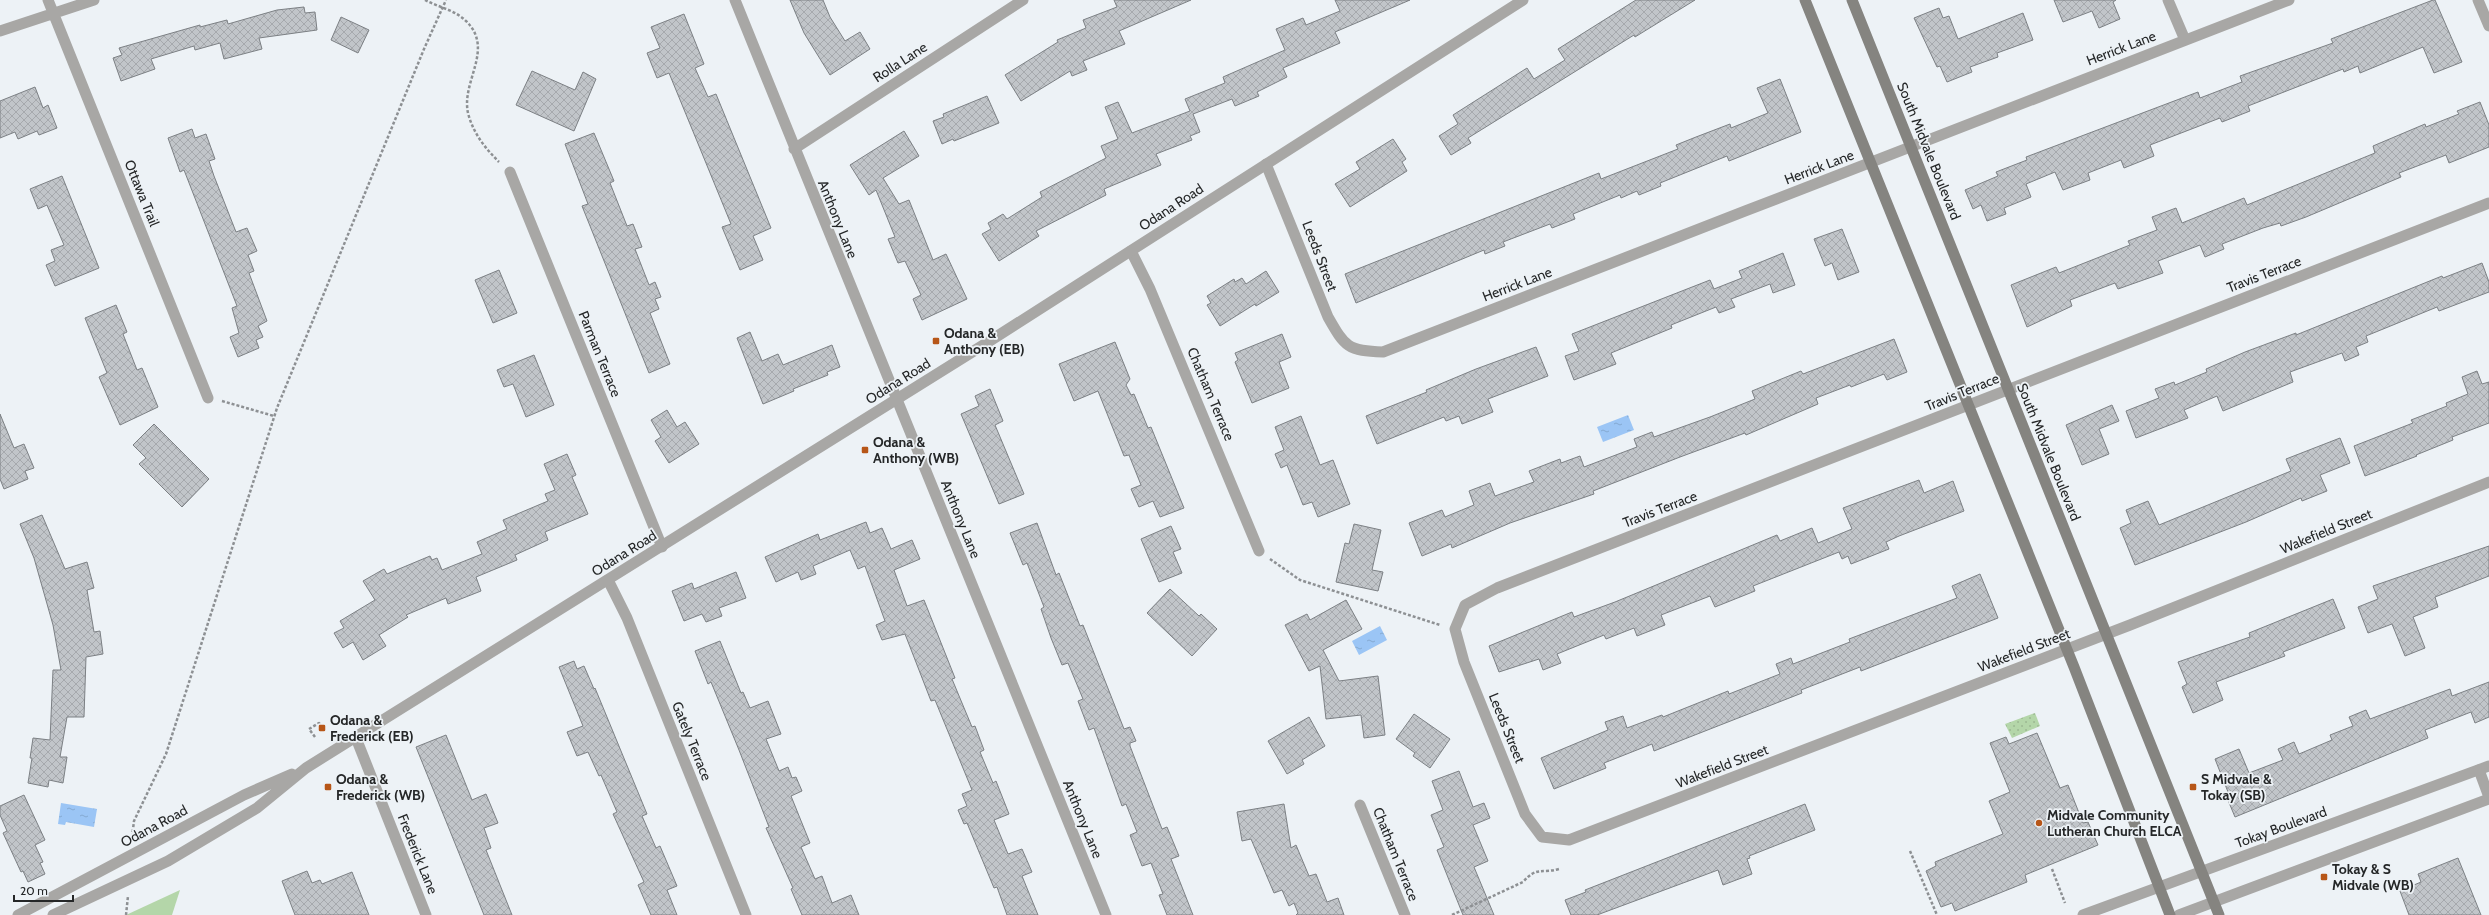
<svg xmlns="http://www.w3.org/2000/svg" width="2489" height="915" font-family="Cabin,sans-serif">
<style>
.grass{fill:#b4d6a9}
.garden{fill:url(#garden-dots)}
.water{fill:url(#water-ripples)}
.building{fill:url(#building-cross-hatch);stroke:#7c8084}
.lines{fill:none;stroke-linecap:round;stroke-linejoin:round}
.path{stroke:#8d9093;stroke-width:2.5;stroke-dasharray:3 2;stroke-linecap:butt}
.minor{stroke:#a8a7a5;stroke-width:11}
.tertiary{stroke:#a8a7a5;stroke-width:11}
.secondary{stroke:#858480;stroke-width:11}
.poi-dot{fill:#b75618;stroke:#edf2f6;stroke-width:1.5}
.labels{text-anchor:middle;stroke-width:3.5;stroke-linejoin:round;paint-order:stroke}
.street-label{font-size:14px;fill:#252728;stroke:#edf2f6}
.poi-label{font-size:14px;font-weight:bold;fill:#252728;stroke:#edf2f6;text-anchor:start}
</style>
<defs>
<pattern id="garden-dots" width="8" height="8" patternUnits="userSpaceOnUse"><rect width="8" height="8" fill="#b4d6a9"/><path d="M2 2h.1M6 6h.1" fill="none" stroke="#9bb891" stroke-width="1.8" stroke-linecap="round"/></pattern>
<pattern id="water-ripples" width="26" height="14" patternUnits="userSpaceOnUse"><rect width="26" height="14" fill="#9bc5f5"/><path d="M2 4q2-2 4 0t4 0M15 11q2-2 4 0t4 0" fill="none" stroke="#85a9d2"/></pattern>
<pattern id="building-cross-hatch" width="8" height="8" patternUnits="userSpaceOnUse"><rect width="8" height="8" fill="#c1c5c9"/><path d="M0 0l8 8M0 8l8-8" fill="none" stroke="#a6a9ad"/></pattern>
</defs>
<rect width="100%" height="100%" fill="#edf2f6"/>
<path class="grass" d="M180,890L172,915H126Z"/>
<path class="garden" d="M2035,713L2040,726L2012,738L2005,724Z"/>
<path class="water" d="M1628,415L1634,430L1603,442L1597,427Z
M1380,626L1387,640L1359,655L1352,641Z
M61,803L97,809L94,827L66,822L65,825L58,824Z"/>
<path class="building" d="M790,0H823L830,17L845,41L860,32L870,49L830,75L804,33Z
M1114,0H1191L1119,31L1125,44L1083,61L1087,70L1072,76L1070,71L1021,101L1005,75L1058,42L1057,40L1086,28L1083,20L1117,7Z
M1335,0H1410L1335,32L1340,43L1283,68L1287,77L1257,92L1259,96L1235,106L1232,99L1193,114L1200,132L1190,136L1192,140L1156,154L1161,165L1104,189L1106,195L1036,231L1039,236L999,261L982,234L991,229L988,223L1003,214L1007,219L1042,197L1040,192L1106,158L1101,146L1118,139L1105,107L1118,102L1132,133L1190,111L1185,99L1225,83L1223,77L1285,50L1276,29L1303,18L1306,25L1340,11Z
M1636,0H1695L1635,37L1634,35L1468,138L1471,143L1451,155L1439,136L1458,124L1453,115L1527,68L1534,79L1565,60L1558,49Z
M2054,0H2116L2113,2L2120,19L2099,28L2092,11L2063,22Z
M2433,0H2435L2462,62L2434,73L2423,47L2360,73L2358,66L2344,72L2343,69L2248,106L2250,111L2222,122L2220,118L2150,145L2154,156L2124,168L2121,160L2088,173L2090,180L2063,190L2055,172L2026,184L2031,197L2004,208L2006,214L1987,221L1981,205L1973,209L1965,190L1998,176L1996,172L2027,160L2026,157L2198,92L2200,98L2242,82L2240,76L2333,43L2331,39Z
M304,7L305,13L315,12L317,30L259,38L262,49L224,59L220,43L195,50L194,46L151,59L155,69L121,81L113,58L122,55L119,48L200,25V27L227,20L228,24L277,10Z
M1939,8L1943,18L1949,16L1958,39L2023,13L2033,40L1997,53L1998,57L1970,67L1972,72L1947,82L1940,66L1937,67L1914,18Z
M684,14L704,64L695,68L708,97L716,94L771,228L753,236L763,260L740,270L722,227L731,224L669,73L657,78L647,53L660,48L651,27Z
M341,17L369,30L358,53L331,40Z
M532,71L575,90L583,72L596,79L574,131L516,105Z
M1780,79L1801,132L1729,161L1727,156L1660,183L1661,186L1639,195L1637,191L1621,198L1620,195L1573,214L1575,219L1552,228L1550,224L1503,242L1505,246L1485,254L1484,250L1356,303L1345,274L1599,173L1601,179L1678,149L1676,145L1696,137L1730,124L1731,128L1768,113L1757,88Z
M35,87L43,108L48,105L57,128L39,135L37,131L18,139L15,132L0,138V101Z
M987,96L999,123L954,141L953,139L942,144L933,121L944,117L943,114Z
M2480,102L2489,125V147L2449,163L2446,155L2399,173L2401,177L2306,217L2281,226L2280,223L2263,228L2222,244L2224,249L2205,257L2200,245L2158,261L2163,273L2118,289L2115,283L2070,300L2072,306L2027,327L2011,285L2056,267L2059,273L2130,245L2128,241L2157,230L2152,217L2176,208L2182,223L2244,198L2247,205L2375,153L2373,146L2425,124L2426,127L2459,114L2457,111Z
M192,129L195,138L206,134L215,159L209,161L214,176L236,232L247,228L257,251L248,255L254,271L249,273L267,321L258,326L263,337L256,340L259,348L238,357L230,337L239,333L232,308L237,306L184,170L180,172L168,138Z
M904,131L919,156L883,178L899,204L909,200L933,260L946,254L967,299L922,320L913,299L921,295L905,261L898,263L888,239L895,237L876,190L869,195L850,165Z
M594,133L614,181L610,183L627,226L633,224L642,247L635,249L649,285L655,282L661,297L655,299L659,309L650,313L670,364L649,373L582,206L588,204L565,144Z
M1393,139L1406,159L1402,162L1407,171L1350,207L1335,184L1360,169L1356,162Z
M62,176L99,268L55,286L46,265L55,261L51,250L64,245L47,205L38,209L30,189Z
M1842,229L1859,272L1838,280L1832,263L1825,266L1814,239Z
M1783,253L1795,285L1773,293L1770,284L1731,299L1735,307L1719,313L1716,307L1671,325L1672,328L1611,353L1616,364L1574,380L1565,356L1579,351L1572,334L1710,280L1714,289L1742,278L1739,271Z
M2482,263L2489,282V292L2439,311L2437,307L2366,336L2368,342L2356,347L2359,355L2345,361L2342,353L2290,372L2293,382L2223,411L2217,396L2184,410L2188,418L2136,438L2126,411L2159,398L2155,389L2174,382L2175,385L2207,372L2206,369L2245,352L2296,333V335L2442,276L2443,278Z
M499,270L517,313L493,323L475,280Z
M1266,271L1279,292L1256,306L1255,304L1220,326L1207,305L1211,303L1207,296L1234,279L1235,282L1242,278L1246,284Z
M116,305L127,332L123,334L137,370L142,368L158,407L120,425L99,377L107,373L85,318Z
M750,332L762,361L778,354L783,365L832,345L840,367L827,372L828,375L793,389L794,391L763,404L737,338Z
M1282,334L1291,357L1279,362L1289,388L1252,403L1235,362L1238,360L1235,353Z
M1894,339L1907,372L1887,380L1884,374L1851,387L1850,385L1816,398L1818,404L1746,435L1745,433L1680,457L1593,491L1594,494L1510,523L1452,548L1451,544L1422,556L1409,523L1442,510L1445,517L1474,505L1469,491L1490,483L1495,496L1534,482L1529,471L1560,459L1561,463L1580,456L1584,467L1637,447L1634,439L1652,432L1654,437L1710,417L1755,399L1752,391L1801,371L1803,374Z
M1115,342L1130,379L1126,385L1131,395L1134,394L1148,428L1151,427L1184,508L1160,517L1153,501L1139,507L1131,489L1141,485L1129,455L1124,456L1098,391L1074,401L1059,364Z
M1536,347L1548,376L1488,399L1493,412L1462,424L1459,416L1446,421L1444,417L1377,444L1366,416L1427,392L1426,390L1476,369Z
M534,355L554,405L526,417L513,384L504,387L497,370Z
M2477,371L2482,384L2489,382V423L2452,437L2453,440L2416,455L2417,456L2365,476L2354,446L2413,423L2411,420L2447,406L2446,403L2468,394L2462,377Z
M990,389L1003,421L995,425L1024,494L999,504L961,414L979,406L975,396Z
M2112,405L2119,421L2099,429L2109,454L2082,465L2066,425Z
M667,410L677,427L685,422L699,444L669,463L655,441L661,437L651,420Z
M0,414L14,448L24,444L34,468L25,471L28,479L4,489L0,479Z
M1301,416L1320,465L1333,460L1350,504L1318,517L1312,502L1303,505L1287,465L1281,468L1275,454L1284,450L1275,427Z
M154,424L209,479L182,507L139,464L146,458L133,445Z
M2340,438L2350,463L2320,475L2327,491L2302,501L2301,498L2246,522L2135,565L2120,528L2131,523L2126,510L2148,501L2159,525L2291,471L2286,459Z
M567,454L576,475L572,477L588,514L545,532L548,540L515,555L517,560L476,577L481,591L448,604L446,598L406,615L408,617L379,635L386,646L363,660L353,642L343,648L334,633L344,628L340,621L375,600L363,581L384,569L387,574L430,556L432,560L437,558L442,570L482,554L477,542L507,529L503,520L548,501L545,494L555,490L544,464Z
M1919,480L1924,493L1953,481L1964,511L1899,536L1886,542L1889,549L1851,564L1848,556L1842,559L1839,552L1753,586L1755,591L1715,607L1710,596L1661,615L1665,625L1637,636L1634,628L1606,639L1604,635L1557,654L1561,663L1543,670L1539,659L1499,672L1489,646L1572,612L1574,617L1615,602L1777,535L1780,541L1812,528L1818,543L1852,529L1843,508Z
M42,515L65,569L87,562L94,588L87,590L94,632L100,631L103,654L86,657L84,717H67L60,757H67L63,783L49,780L48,787L28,783L32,758H30L33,738L50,740L53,670H61L53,625L34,558L20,524Z
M866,522L870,533L882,528L891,549L912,540L920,559L894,570L907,606L924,600L955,678L952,679L972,727L975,726L984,750L980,752L993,783L996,781L1009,814L994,820L1008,854L1022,849L1032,872L1022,876L1038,915H1007L997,887L994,888L967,823L964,824L958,810L967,806L962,794L972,790L935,700L931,701L905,634L882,640L876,625L885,621L865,566L858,569L850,550L813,566L816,574L801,580L798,572L776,582L765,557L818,534L820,540Z
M1037,523L1056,575L1059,573L1080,626L1083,625L1124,729L1130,727L1136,741L1130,743V746L1162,829L1167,827L1179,856L1171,859L1193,915H1167L1159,895L1163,894L1151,863L1142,866L1130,835L1137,832L1126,804L1122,806L1094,728L1089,730L1078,701L1083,699L1068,663L1062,665L1051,638L1041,609L1044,607L1027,563L1023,565L1010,533Z
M1354,524L1381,530L1372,570L1383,572L1378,591L1336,582L1345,543L1349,544Z
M1171,526L1181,549L1173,552L1182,573L1159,582L1141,539Z
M2489,546V576L2435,597L2438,607L2413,617L2425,648L2405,656L2392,624L2368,633L2358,607L2378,599L2373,586Z
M736,572L746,598L719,608L722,616L706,622L702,614L684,621L672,591L692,583L694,589Z
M1980,574L1998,618L1861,671L1860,667L1801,690L1802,693L1654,751L1652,744L1604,763L1606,768L1554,789L1541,758L1608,730L1605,722L1623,716L1627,728L1662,715L1663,717L1728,691L1729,694L1780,674L1776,664L1791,658L1793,664L1850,642L1849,639L1957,598L1952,586Z
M1170,589L1199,616L1201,614L1217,629L1192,656L1147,613Z
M2333,599L2345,628L2283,652L2285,656L2216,682L2223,700L2193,713L2182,687L2187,684L2178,662L2250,637L2249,633Z
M1346,600L1362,629L1323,650L1339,681L1378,676L1385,735L1364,738L1361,715L1326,719L1320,666L1309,671L1285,625L1307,614L1310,620Z
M720,641L741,693L743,692L750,708L768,701L781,734L766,739L779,771L788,767L792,778L796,777L802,791L791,796L810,843L801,847L815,879L822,876L832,903L851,895L859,915H802L791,889L793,888L766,828L769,827L739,750L711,682L708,684L695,651Z
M574,661L577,669L584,666L594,689L595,688L647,814L642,816L656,848L660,846L677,886L667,890L677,915H651L638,885L644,882L613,814L617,812L601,775L599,776L588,752L577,756L567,732L583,726L559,667Z
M2489,682V717L2475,723L2471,712L2425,730L2428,738L2235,817L2225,793L2228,792L2215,759L2239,749L2249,773L2283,760L2278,749L2294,742L2299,754L2332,740L2330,735L2353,726L2349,717L2366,710L2370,719L2450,689L2452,696Z
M1414,714L1450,739L1430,768L1413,756L1415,753L1396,739Z
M1309,717L1325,746L1302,760L1304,764L1287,774L1268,741Z
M2037,733L2060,788L2068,785L2083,823L2088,822L2098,845L2025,875L2027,882L1955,911L1952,903L1941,907L1926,871L1936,866L1935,862L2003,834L1989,801L2010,792L1990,743L2006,737L2009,744Z
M446,735L472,800L486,794L498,823L484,828L491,848L486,850L512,915H484L416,747Z
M1459,771L1473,807L1484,803L1490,818L1473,825L1488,861L1474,867L1494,915H1463L1437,850L1444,847L1431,815L1443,810L1432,781Z
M24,795L45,840L35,845L43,862L40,863L45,874L28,882L23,871L21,872L3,833L7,831L0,815V806Z
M1284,804L1291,848L1296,845L1309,876L1316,874L1327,902L1338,898L1344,915H1296L1298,913L1294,903L1289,906L1282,890L1274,893L1251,839L1242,841L1237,812Z
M1805,804L1815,830L1749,856L1750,858L1747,859L1752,874L1723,885L1718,870L1597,915H1571L1565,900L1586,892L1585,890Z
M2458,858L2481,915H2409L2400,891L2421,882L2418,874Z
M307,871L312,883L320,880L322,884L352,872L369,915H295L282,881Z"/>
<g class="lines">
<path class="path" d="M425,0C438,7 455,10 466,21C495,49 461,81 468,113C473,133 485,148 499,162
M222,401L274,416
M1270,559L1300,580L1440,625
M315,737L309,729L319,723L322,728
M132,837L134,821L166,754L277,408L424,49L446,0
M1910,851L1937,915
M2052,869L2065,903
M126,915L128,896
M1452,915L1523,882C1537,866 1541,874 1559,869"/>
<path class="minor" d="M48,0L208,398
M735,0L1106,915
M2168,0L2185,40
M2478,0L2489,26
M0,31L94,0
M794,149L1023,0
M1266,164L1328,317C1345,347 1348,351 1383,352C1685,235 1987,116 2289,0
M510,172L662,547
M2489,203L1497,588L1465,605L1455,629L1464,662L1525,814L1542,837L1569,840L2130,625L2489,482
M1131,251L1150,289L1259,551
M608,580L627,618L746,915
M356,738L426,915
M2479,770L2489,797
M1360,805L1405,915"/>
<path class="tertiary" d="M18,915L244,795L292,774
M53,915L168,861L257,808L306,768L985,344L1523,0
M2083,915L2489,766
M2179,915L2489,799"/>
<path class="secondary" d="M1805,0L2074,667L2170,915
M1852,0L2219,915"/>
</g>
<g class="poi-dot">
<rect x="932" y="337" width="8" height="8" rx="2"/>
<rect x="861" y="446" width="8" height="8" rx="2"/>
<rect x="318" y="724" width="8" height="8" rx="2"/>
<rect x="324" y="783" width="8" height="8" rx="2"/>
<rect x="2189" y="783" width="8" height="8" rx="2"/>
<circle cx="2039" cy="823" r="4"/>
<rect x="2320" y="873" width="8" height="8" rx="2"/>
</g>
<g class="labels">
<g class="street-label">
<text transform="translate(2121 48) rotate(-21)" y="5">Herrick Lane</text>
<text transform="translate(900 62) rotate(-33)" y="5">Rolla Lane</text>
<text transform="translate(1929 151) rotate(68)" y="5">South Midvale Boulevard</text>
<text transform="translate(1819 167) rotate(-21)" y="5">Herrick Lane</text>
<text transform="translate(142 193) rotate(68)" y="5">Ottawa Trail</text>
<text transform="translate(1171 207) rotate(-33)" y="5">Odana Road</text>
<text transform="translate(838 219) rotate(68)" y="5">Anthony Lane</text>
<text transform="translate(1320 256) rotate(69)" y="5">Leeds Street</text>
<text transform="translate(2264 274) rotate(-21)" y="5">Travis Terrace</text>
<text transform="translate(1517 284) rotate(-21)" y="5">Herrick Lane</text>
<text transform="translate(600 354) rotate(68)" y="5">Parman Terrace</text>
<text transform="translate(898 381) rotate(-32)" y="5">Odana Road</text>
<text transform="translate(1962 392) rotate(-22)" y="5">Travis Terrace</text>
<text transform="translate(1211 394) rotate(67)" y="5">Chatham Terrace</text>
<text transform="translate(2049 452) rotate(68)" y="5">South Midvale Boulevard</text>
<text transform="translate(1660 509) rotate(-21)" y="5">Travis Terrace</text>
<text transform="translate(961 519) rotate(68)" y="5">Anthony Lane</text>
<text transform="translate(2326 531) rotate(-22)" y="5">Wakefield Street</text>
<text transform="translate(624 553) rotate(-32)" y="5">Odana Road</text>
<text transform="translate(2024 650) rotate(-21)" y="5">Wakefield Street</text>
<text transform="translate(1507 728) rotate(68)" y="5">Leeds Street</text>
<text transform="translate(692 741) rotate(68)" y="5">Gately Terrace</text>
<text transform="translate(1722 766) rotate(-21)" y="5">Wakefield Street</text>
<text transform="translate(1083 819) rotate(68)" y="5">Anthony Lane</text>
<text transform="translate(154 826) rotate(-28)" y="5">Odana Road</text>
<text transform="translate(2281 827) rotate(-20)" y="5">Tokay Boulevard</text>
<text transform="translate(418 854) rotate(68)" y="5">Frederick Lane</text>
<text transform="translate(1396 854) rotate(68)" y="5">Chatham Terrace</text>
</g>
<g class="poi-label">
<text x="944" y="338">Odana &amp;<tspan x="944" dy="16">Anthony (EB)</tspan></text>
<text x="873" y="447">Odana &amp;<tspan x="873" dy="16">Anthony (WB)</tspan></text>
<text x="330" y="725">Odana &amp;<tspan x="330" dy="16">Frederick (EB)</tspan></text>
<text x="336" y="784">Odana &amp;<tspan x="336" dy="16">Frederick (WB)</tspan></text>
<text x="2201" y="784">S Midvale &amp;<tspan x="2201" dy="16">Tokay (SB)</tspan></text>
<text x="2047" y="820">Midvale Community<tspan x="2047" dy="16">Lutheran Church ELCA</tspan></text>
<text x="2332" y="874">Tokay &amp; S<tspan x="2332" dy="16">Midvale (WB)</tspan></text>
</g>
</g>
<path d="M14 895v6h59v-6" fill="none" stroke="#252728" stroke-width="2"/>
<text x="20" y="895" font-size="12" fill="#252728" stroke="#edf2f6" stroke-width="3" paint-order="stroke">20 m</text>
</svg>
